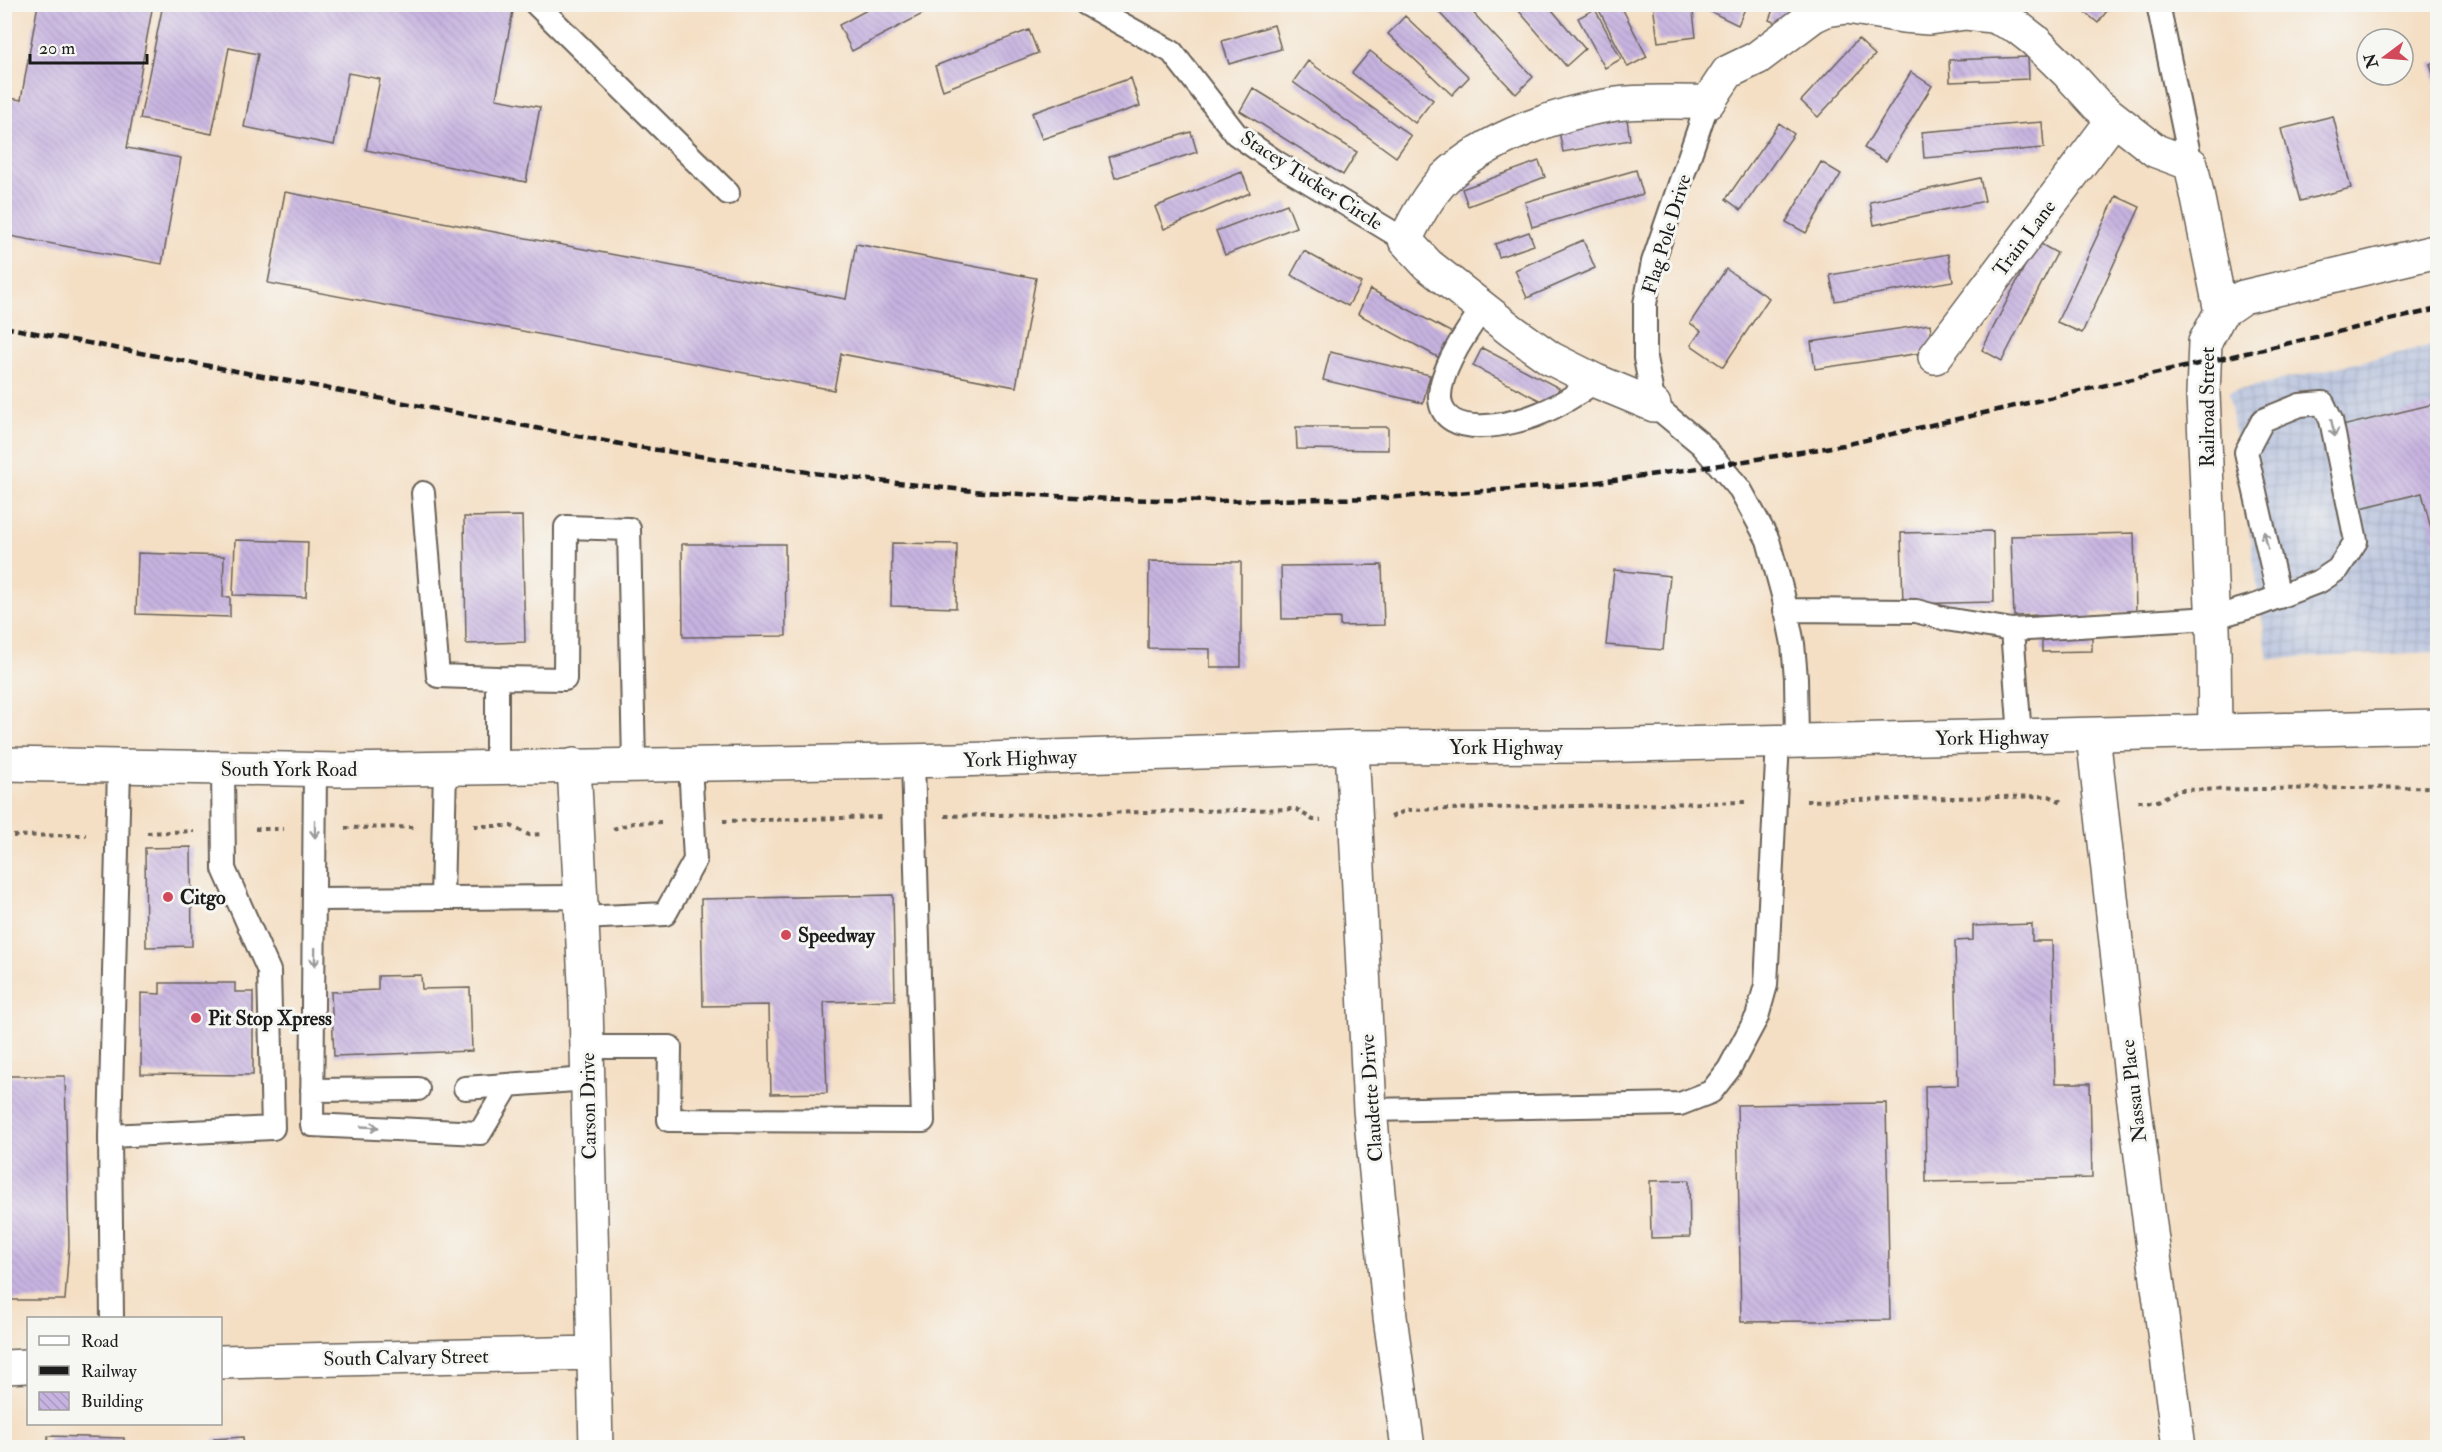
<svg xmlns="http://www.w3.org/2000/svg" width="2442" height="1452" font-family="'IM FELL Double Pica',serif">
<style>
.industrial{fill:url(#industrial-grid)}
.building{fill:url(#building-back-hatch)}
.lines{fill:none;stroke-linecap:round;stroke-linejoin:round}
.service-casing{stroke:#686057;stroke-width:26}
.minor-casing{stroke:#686057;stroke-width:36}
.primary-casing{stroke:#686057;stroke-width:36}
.path{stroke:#686057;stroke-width:4;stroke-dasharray:4.5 4.5;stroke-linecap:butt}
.service{stroke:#fff;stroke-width:22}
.minor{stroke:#fff;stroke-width:33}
.primary{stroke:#fff;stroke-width:33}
.rail{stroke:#1c1c1c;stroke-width:4.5;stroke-dasharray:9 4.5;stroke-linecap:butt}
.oneway{stroke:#999}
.poi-dot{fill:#d1495b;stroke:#f6f6f2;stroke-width:2}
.labels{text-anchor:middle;stroke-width:6;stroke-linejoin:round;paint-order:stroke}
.street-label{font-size:20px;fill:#1c1c1c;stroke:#f6f6f2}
.poi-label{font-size:20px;font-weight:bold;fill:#1c1c1c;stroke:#f6f6f2;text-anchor:start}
</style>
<defs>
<pattern id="industrial-grid" width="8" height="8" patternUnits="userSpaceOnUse" patternTransform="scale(1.5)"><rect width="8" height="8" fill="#b9c4de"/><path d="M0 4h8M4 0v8" fill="none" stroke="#9ea8be"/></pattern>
<pattern id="building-back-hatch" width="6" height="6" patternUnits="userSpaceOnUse" patternTransform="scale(1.5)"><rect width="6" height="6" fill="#c7b3e0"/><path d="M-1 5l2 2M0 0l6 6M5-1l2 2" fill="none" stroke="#aa99c0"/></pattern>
</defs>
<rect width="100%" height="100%" fill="#f6f6f2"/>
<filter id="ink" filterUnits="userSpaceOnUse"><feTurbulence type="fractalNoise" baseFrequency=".0167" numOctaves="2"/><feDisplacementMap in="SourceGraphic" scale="12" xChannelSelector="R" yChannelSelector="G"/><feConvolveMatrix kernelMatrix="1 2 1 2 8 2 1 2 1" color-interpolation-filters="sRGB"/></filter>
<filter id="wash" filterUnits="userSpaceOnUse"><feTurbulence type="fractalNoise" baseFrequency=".008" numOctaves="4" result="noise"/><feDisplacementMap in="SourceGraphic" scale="24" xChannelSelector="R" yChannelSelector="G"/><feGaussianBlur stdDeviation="1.35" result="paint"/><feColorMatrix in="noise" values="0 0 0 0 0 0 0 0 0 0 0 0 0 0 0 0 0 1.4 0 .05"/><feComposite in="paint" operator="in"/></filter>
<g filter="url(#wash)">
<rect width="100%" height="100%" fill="#f4dfc4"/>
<path class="industrial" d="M2437,344V652L2268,659L2229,392Z"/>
<g id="blocks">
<path class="building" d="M38,4H153L127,148L181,158L162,264L4,235V97L21,100Z
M163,4H479L513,11L496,99L540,107L526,182L366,150L380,79L348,73L334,145L244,127L258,54L229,48L212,134L140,119Z
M878,4H935L936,7L852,51L839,25Z
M1434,4H1465L1533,77L1516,94L1433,6Z
M1513,4H1547L1585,49L1566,66Z
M1596,4H1620L1647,57L1628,67Z
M1653,4H1692L1696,37L1658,42Z
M1707,4H1747L1738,25L1705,9Z
M1775,4H1800L1790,29L1769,20Z
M2075,4H2112L2098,23Z
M1595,9L1621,59L1605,68L1578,18Z
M1405,16L1469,77L1452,95L1388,34Z
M1274,25L1281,49L1229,64L1222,41Z
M1029,30L1038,53L943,90L935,66Z
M1858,39L1875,55L1818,117L1801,101Z
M1370,51L1433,100L1415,123L1352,73Z
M2028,57L2029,79L1950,82L1949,60Z
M1308,61L1411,136L1396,157L1293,82Z
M2438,62V88H2437L2430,64Z
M1911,72L1932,86L1886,161L1864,148Z
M1131,78L1140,106L1042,139L1032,113Z
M1253,88L1357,152L1343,175L1240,111Z
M2333,116L2351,188L2300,201L2281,129Z
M1627,119L1630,140L1563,152L1559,131Z
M2042,122L2044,148L1924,158L1922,132Z
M1779,123L1794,134L1741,210L1726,199Z
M1191,132L1197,152L1115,178L1109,157Z
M1539,161L1545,177L1468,206L1462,189Z
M1821,162L1841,174L1806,233L1786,222Z
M1636,170L1643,194L1532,227L1525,202Z
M1242,172L1250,193L1164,229L1155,207Z
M1980,178L1985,201L1874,225L1870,202Z
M285,192L846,299L856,244L1036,278L1016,387L841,354L834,390L268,283Z
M2116,196L2140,207L2082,333L2057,322Z
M1287,204L1296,227L1225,255L1216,231Z
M1529,232L1534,245L1499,257L1495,244Z
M1583,240L1595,268L1527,298L1515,270Z
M2037,242L2057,253L2002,361L1982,350Z
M1304,251L1361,283L1348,306L1291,275Z
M1948,254L1953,281L1835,301L1830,275Z
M1726,269L1769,298L1723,367L1691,345L1701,331L1690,323Z
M1370,289L1460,337L1447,362L1358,314Z
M1930,324L1934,351L1815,369L1811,342Z
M1482,348L1559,388L1551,406L1473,366Z
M1330,352L1430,375L1423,403L1323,380Z
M2438,403V552L2437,553L2422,493L2361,508L2342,426Z
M1296,427H1388V450L1297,449Z
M522,516L525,642L466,644L464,517Z
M1993,531L1994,602L1903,604L1901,533Z
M2134,533L2136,612L2092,613V651L2042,652V615L2014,616L2011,536Z
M235,540L308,542L306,597L233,595Z
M892,543L957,544L956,608L891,606Z
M682,544H785L786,636L683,637Z
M138,553L224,556L223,597H230V617L136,614Z
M1149,561L1241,562V667H1210V649L1148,648Z
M1382,565L1384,625L1340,626V618L1282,619L1281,566Z
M1614,570L1670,576L1663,650L1606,645Z
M191,847L192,946L146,947L145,848Z
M893,895L895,1000L824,1002L827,1093L771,1094L769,1005L703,1006L701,899Z
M2032,924V941H2052L2055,1083H2090L2092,1178L1926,1182L1925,1086L1958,1085L1955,941L1973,940V926Z
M421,975L422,989L470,988L472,1051L334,1056L331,992L378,990V976Z
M160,983H235V992H253V1075L141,1074V993L160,994Z
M4,1076H65L69,1245L65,1300H4Z
M1886,1103L1890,1320L1741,1322L1737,1105Z
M1689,1180L1690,1237L1651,1238L1650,1181Z
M48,1436L124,1438V1448H48Z
M243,1437L244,1448H214V1439Z"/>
</g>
</g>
<g filter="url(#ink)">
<use href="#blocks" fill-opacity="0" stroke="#686057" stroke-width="1.5"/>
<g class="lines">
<g class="service-casing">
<path id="service" d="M536,4L728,193
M1086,4L1172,52L1236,134L1276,162L1405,240
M2158,4L2191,164
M1708,102L1653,262L1645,304V358L1654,405L1701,444L1740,489L1768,540L1783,595L1793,644L1796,678L1797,741
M1483,308C1468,329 1439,371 1440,398C1442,442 1516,424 1541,413C1561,405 1579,393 1596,381
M423,493L438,676L497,678V767
M1785,610L1916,611L1946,619L2012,630L2020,736
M2012,630L2212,618L2257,605L2320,581L2338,569L2356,541L2331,420L2323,403L2300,405L2263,420L2246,452L2279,597
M497,678L565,679L566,527L629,529L634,764
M119,768L110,1136L273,1128L269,971L224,869L223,769
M315,770L312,1125L480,1133L508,1086
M442,898L445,768
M316,899L581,897
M582,918L665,914L695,860L690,763
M587,1047H670L669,1120L923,1121L913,760
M465,1088L588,1079
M312,1090L418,1089
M1370,1110L1680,1104L1711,1092L1729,1069L1757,1017L1766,985L1778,741
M110,1136L112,1318"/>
</g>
<g class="minor-casing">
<path id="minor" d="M1935,357L2113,120
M1654,405L1596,381L1550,358L1512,331L1428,265L1405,240C1416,218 1428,195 1445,178C1486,138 1561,112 1616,104C1646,100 1678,103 1708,102L1728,72L1757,58L1813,16L1826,10L1847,7L1903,16L1929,18L1966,13L1992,16L2016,26L2034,40L2067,72L2097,105L2156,151L2191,164L2221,312
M2215,731L2214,652L2203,394L2205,342L2221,312L2243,297L2438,251
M2093,735L2133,1094L2179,1448
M1352,747L1370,1110L1390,1317L1408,1448
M574,765L586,1003L596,1448
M220,1362L592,1353
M4,1367L28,1366"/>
</g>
<g class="primary-casing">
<path id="primary" d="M4,764L340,770L956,760L1352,747L1590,746L2438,726"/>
</g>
<path class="path" d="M1806,801L2049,796L2064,803
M2138,801H2158L2178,790L2438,787
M945,816L1296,809L1313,820H1321
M1391,817L1407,810L1745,802
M723,821L883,817
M474,826H511L529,835L542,834
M345,828L413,827
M255,829H284
M613,829L633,823L661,822
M147,833L194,831
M4,836L86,835"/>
<use href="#service" class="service"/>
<use href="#minor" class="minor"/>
<use href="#primary" class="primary"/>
<path class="rail" d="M4,327L631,446L841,477L983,492L1112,499L1217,501L1384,498L1585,484L1720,465L1844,445L2438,309"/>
</g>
<defs><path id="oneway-shaft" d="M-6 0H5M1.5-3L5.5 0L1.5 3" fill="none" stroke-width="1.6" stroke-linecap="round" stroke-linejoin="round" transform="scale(1.5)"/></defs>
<g class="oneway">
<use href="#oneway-shaft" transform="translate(2333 428) rotate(77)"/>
<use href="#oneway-shaft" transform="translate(2266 540) rotate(-103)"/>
<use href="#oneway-shaft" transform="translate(315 829) rotate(90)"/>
<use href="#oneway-shaft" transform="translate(315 957) rotate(91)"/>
<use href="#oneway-shaft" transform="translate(370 1127) rotate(3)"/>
</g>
</g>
<g class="poi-dot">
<circle cx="168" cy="897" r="6"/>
<circle cx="786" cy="935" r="6"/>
<circle cx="196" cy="1018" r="6"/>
</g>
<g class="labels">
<g class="street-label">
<text transform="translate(1312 180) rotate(33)" y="7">Stacey Tucker Circle</text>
<text transform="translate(1666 234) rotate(-73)" y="7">Flag Pole Drive</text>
<text transform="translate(2024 238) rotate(-53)" y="7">Train Lane</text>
<text transform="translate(2207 407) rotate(-90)" y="7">Railroad Street</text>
<text transform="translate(1992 737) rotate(-1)" y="7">York Highway</text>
<text x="1506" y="754">York Highway</text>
<text transform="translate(1020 758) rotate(-2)" y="7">York Highway</text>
<text x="289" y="776">South York Road</text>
<text transform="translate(2133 1091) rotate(-97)" y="7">Nassau Place</text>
<text transform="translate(1371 1098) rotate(-94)" y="7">Claudette Drive</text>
<text transform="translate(588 1106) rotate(-91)" y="7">Carson Drive</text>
<text transform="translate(406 1357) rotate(-1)" y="7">South Calvary Street</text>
</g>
<g class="poi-label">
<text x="180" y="904">Citgo</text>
<text x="798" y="942">Speedway</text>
<text x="208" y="1025">Pit Stop Xpress</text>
</g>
</g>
<rect width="2442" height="1452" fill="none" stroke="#f6f6f2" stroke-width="24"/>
<rect x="27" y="1317" width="195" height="108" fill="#f6f6f2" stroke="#9f9f9c" stroke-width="1.5"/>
<rect x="39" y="1336" width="30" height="9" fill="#ffffff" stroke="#9f9f9c" stroke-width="1.5"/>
<text x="81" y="1347" font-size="18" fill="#1c1c1c">Road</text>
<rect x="39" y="1366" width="30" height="9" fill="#1c1c1c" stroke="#9f9f9c" stroke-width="1.5"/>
<text x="81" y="1377" font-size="18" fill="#1c1c1c">Railway</text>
<rect x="39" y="1392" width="30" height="18" fill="url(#building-back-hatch)" stroke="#9f9f9c" stroke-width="1.5"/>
<text x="81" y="1407" font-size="18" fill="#1c1c1c">Building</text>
<g transform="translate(2385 57) rotate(254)"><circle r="28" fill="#f6f6f2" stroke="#9f9f9c" stroke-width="1.5"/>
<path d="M0-4.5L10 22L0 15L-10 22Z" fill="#d1495b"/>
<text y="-9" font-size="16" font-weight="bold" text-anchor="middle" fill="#1c1c1c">N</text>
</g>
<path d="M30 54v9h117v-9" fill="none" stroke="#1c1c1c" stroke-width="3"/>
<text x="39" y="54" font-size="18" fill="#1c1c1c" stroke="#f6f6f2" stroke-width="4.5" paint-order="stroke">20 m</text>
</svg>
